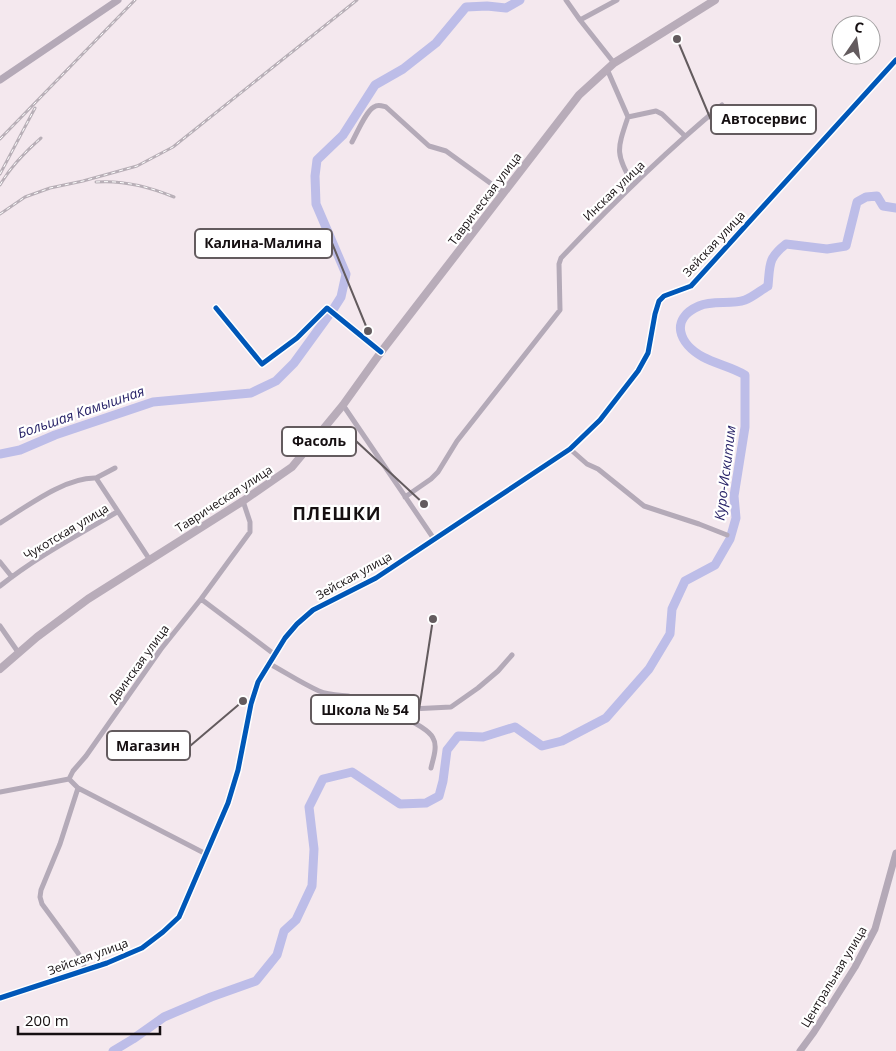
<svg xmlns="http://www.w3.org/2000/svg" width="896" height="1051" font-family="'Open Sans',sans-serif">
<style>
.lines{fill:none;stroke-linecap:round;stroke-linejoin:round}
.river{stroke:#bdbde8;stroke-width:9}
.street{stroke:#b4aab8;stroke-width:5}
.secondary{stroke:#b4a9b7;stroke-width:7}
.primary{stroke:#b8acb9;stroke-width:8}
.rail-casing{stroke:#b8afb7;stroke-width:3}
.rail{stroke:#fff;stroke-width:1;stroke-dasharray:4;stroke-linecap:butt}
.cycleway-casing{stroke:#fff;stroke-width:8}
.cycleway{stroke:#0057b8;stroke-width:5}
.labels{text-anchor:middle;stroke-width:4.5;stroke-linejoin:round;paint-order:stroke}
.street-label{font-size:12px;fill:#150f11;stroke:#fff}
.water-label{font-size:14px;font-style:italic;fill:#282368;stroke:#fff}
.district-label{font-size:18px;font-weight:bold;letter-spacing:1px;fill:#150f11;stroke:#fff}
.leader{fill:none;stroke:#635b5e;stroke-width:2}
.callout-dot{fill:#635b5e;stroke:#fff;stroke-width:2}
.callout{fill:#fff;stroke:#635b5e;stroke-width:2}
.callout-label{font-size:14px;text-anchor:middle;font-weight:bold;fill:#150f11}
</style>
<rect width="100%" height="100%" fill="#f4e8ee"/>
<g class="lines">
<path class="river" d="M0,454L20,450L55,435L153,402L251,393L276,381L294,363L334,308L341,297L346,274L316,204L315,176L317,160L343,135L375,85L403,69L436,43L466,7L487,6L506,8L520,0
M113,1051L133,1039L164,1017L211,997L256,981L277,955L284,931L296,920L312,886L314,849L309,807L323,779L352,772L400,804L426,803L439,796L443,781L447,750L458,736L483,737L515,727L542,746L562,741L606,718L649,669L670,634L672,609L685,581L715,565L730,539L736,518L734,496L745,427V375C732,367 716,364 703,357C679,344 669,319 699,306C713,300 731,305 745,300C753,297 761,290 768,286C770,264 768,258 786,244L827,249L846,246L857,202L866,197L877,196L883,206L896,208"/>
<path class="street" d="M566,0L580,20L614,63
M580,20L617,0
M607,69L628,117C616,152 616,153 633,185
M628,117L656,111L662,114L685,136
M352,142C357,133 366,111 374,107C378,104 382,106 386,107L429,146L446,151L504,193
M216,308L262,364L297,338L327,308L381,352
M343,405L434,539
M570,449L587,464L598,469L644,506L699,524L727,535
M96,478L115,468
M405,497L431,479L438,472L457,441L560,310L559,264L561,258C612,204 665,152 722,105
M0,523C26,507 65,477 96,478L150,560
M0,562L12,577
M0,586C36,557 78,535 117,512
M201,599L274,654
M0,626L18,652
M268,663C285,672 301,683 319,691C328,695 338,695 348,696C364,699 427,724 433,738C438,746 433,759 431,768
M391,710L451,707L478,688L498,671L512,655
M69,779L78,788L206,854
M78,788L60,844L41,890L40,897L42,904L78,953L83,962L85,970
M0,792L69,779L73,771L86,756L161,649L201,599L250,532V522L243,501
M0,998L107,963L142,948L163,932L179,917L228,803L238,770L251,704L258,682L285,638L297,624L313,610L376,578L570,449L600,420L638,371L648,353L655,314L659,301L664,296L691,286L896,60"/>
<path class="secondary" d="M0,80L118,0
M800,1051L814,1032L855,967L875,929L896,853"/>
<path class="primary" d="M0,669L37,637L88,599L243,501L292,467L343,405L381,352L579,95L614,63L715,0"/>
<g class="rail-casing">
<path id="rail" d="M0,139L135,0
M0,174L35,108
M96,182C123,180 150,187 174,197
M0,185C11,166 25,152 41,138
M0,214L25,197L50,188L83,181L137,166L173,147L357,0"/>
</g>
<use href="#rail" class="rail"/>
<g class="cycleway-casing">
<path id="cycleway" d="M216,308L262,364L297,338L327,308L381,352
M0,998L107,963L142,948L163,932L179,917L228,803L238,770L251,704L258,682L285,638L297,624L313,610L376,578L570,449L600,420L638,371L648,353L655,314L659,301L664,296L691,286L896,60"/>
</g>
<use href="#cycleway" class="cycleway"/>
</g>
<g class="labels">
<g class="street-label">
<text transform="translate(614 191) rotate(-44)" y="4">Инская улица</text>
<text transform="translate(485 199) rotate(-53)" y="4">Таврическая улица</text>
<text transform="translate(714 244) rotate(-47)" y="4">Зейская улица</text>
<text transform="translate(224 499) rotate(-33)" y="4">Таврическая улица</text>
<text transform="translate(66 532) rotate(-31)" y="4">Чукотская улица</text>
<text transform="translate(354 576) rotate(-29)" y="4">Зейская улица</text>
<text transform="translate(139 664) rotate(-54)" y="4">Двинская улица</text>
<text transform="translate(88 957) rotate(-20)" y="4">Зейская улица</text>
<text transform="translate(834 977) rotate(-59)" y="4">Центральная улица</text>
</g>
<g class="water-label">
<text transform="translate(81 412) rotate(-19)" y="5">Большая Камышная</text>
<text transform="translate(725 473) rotate(-83)" y="5">Куро-Искитим</text>
</g>
<g class="district-label">
<text x="337" y="520">ПЛЕШКИ</text>
</g>
</g>
<path class="leader" d="M677 39L711 120M368 331L332 243M424 504L356 441M433 619L419 710M243 701L190 746"/>
<g class="callout-dot">
<circle cx="677" cy="39" r="5"/>
<circle cx="368" cy="331" r="5"/>
<circle cx="424" cy="504" r="5"/>
<circle cx="433" cy="619" r="5"/>
<circle cx="243" cy="701" r="5"/>
</g>
<g class="callout">
<rect x="711" y="105" width="105" height="29" rx="5"/>
<rect x="195" y="229" width="137" height="29" rx="5"/>
<rect x="282" y="427" width="74" height="29" rx="5"/>
<rect x="311" y="695" width="108" height="29" rx="5"/>
<rect x="107" y="731" width="83" height="29" rx="5"/>
</g>
<g class="callout-label">
<text x="764" y="124">Автосервис</text>
<text x="263" y="248">Калина-Малина</text>
<text x="319" y="446">Фасоль</text>
<text x="365" y="715">Школа № 54</text>
<text x="148" y="751">Магазин</text>
</g>
<g transform="translate(856 40) rotate(13)"><circle r="24" fill="#ffffff" stroke="#a19fa0"/>
<path d="M0-4L9 19L0 12L-9 19Z" fill="#635b5e"/>
<text y="-8" font-size="14" font-weight="bold" text-anchor="middle" fill="#150f11">С</text>
</g>
<path d="M18 1026v8h142v-8" fill="none" stroke="#150f11" stroke-width="2.5"/>
<text x="25" y="1026" font-size="15" fill="#150f11" stroke="#ffffff" stroke-width="4" paint-order="stroke">200 m</text>
</svg>
